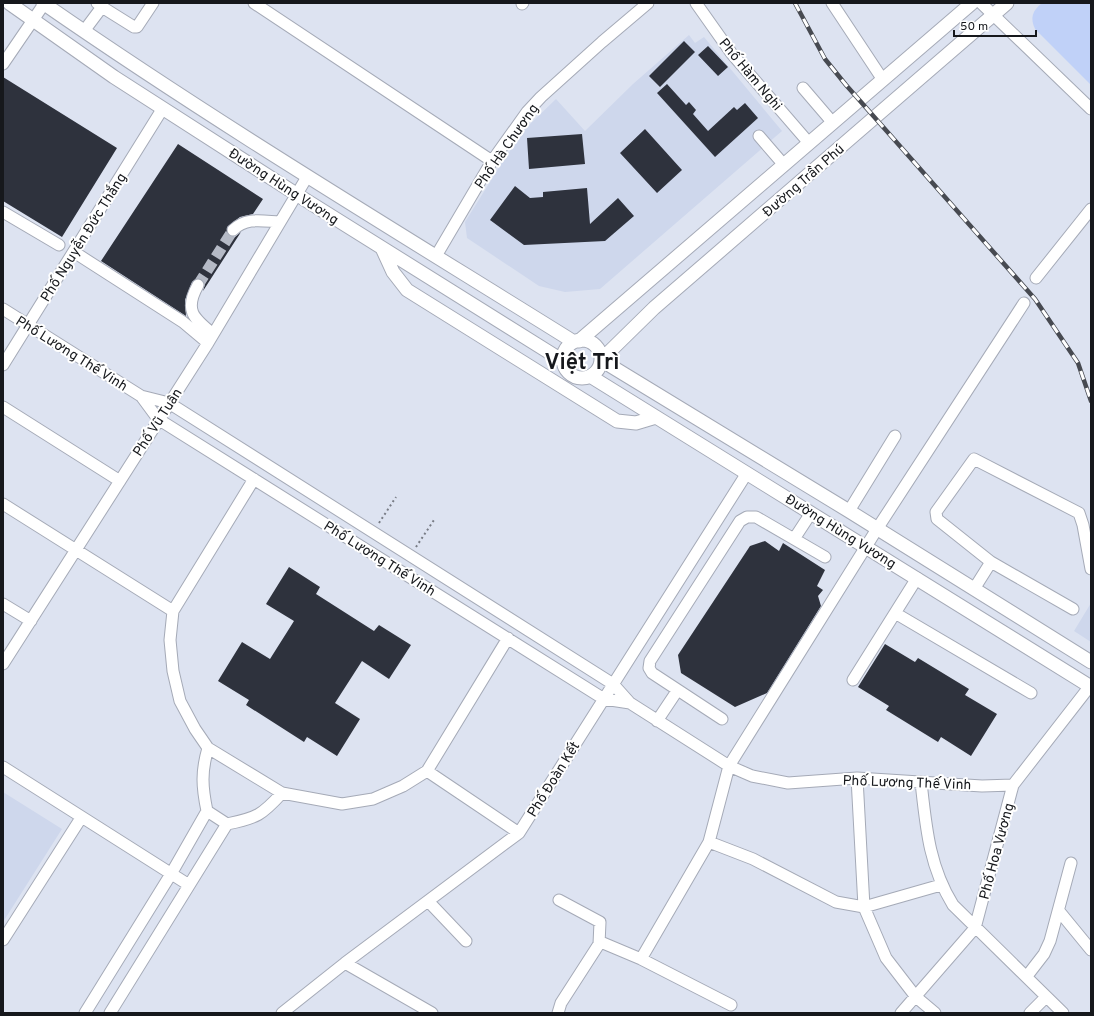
<svg xmlns="http://www.w3.org/2000/svg" width="1094" height="1016" font-family="Overpass,sans-serif">
<style>
.built{fill:#ced7ec}
.park{fill:#c0d1f8}
.building{fill:#2e323d}
.lines{fill:none;stroke-linecap:round;stroke-linejoin:round}
.minor-tunnel{stroke:#b5bac6;stroke-width:11;stroke-dasharray:11 5.5;stroke-linecap:butt}
.minor-casing{stroke:#a5aab7;stroke-width:13}
.major-casing{stroke:#a5aab7;stroke-width:15}
.path{stroke:#787c85;stroke-width:2;stroke-dasharray:2 3;stroke-linecap:butt}
.minor{stroke:#fff;stroke-width:11}
.major{stroke:#fff;stroke-width:13}
.rail-casing{stroke:#474a51;stroke-width:4.5}
.rail{stroke:#fff;stroke-width:3;stroke-dasharray:9;stroke-linecap:butt}
.labels{text-anchor:middle;stroke-width:4;stroke-linejoin:round;paint-order:stroke}
.street-label{font-size:14px;fill:#16181c;stroke:#fff}
.town-label{font-size:22px;font-weight:bold;fill:#16181c;stroke:#fff}
</style>
<rect width="100%" height="100%" fill="#dde3f1"/>
<path class="built" d="M689,35L695,43L704,37L782,131L600,289L565,292L539,286L467,238L465,222L505,158L525,129L556,99L585,131L633,84Z
M1091,603V642L1074,631Z
M3,792L62,829L3,922Z"/>
<path class="park" d="M1042,3H1091V85L1035,29C1030,18 1032,11 1042,3Z"/>
<path class="building" d="M684,41L695,52L660,87L649,76Z
M708,46L728,67L718,76L698,55Z
M3,77L117,148L62,237L3,201Z
M667,84L686,105L689,102L696,110L693,114L708,131L734,107L737,110L745,103L758,118L715,157L657,93Z
M645,129L682,170L657,193L620,153Z
M582,134L585,164L529,169L527,138Z
M178,144L263,199L253,214L240,217L227,227V234L231,237H235L241,232L203,291L205,284L201,279L197,278L192,282L185,300L186,316L101,261Z
M515,186L530,198L543,197V192L587,188L590,224L618,198L634,216L605,241L524,245L490,220Z
M765,541L779,551L783,543L825,570L817,586L823,590L818,596L821,606L767,693L735,707L681,673L678,655L750,546Z
M289,567L320,587L316,594L374,631L379,625L411,645L389,679L362,661L335,703L360,719L337,756L307,737L304,742L246,705L249,700L218,681L242,642L270,659L294,621L266,604Z
M885,644L915,662L918,658L969,689L965,695L997,714L971,756L941,737L938,742L886,710L889,706L858,687Z"/>
<g class="lines">
<path class="minor-tunnel" d="M198,285L233,230"/>
<g class="minor-casing">
<path id="minor" d="M254,3L492,161
M696,3L732,54L809,143
M832,3L883,80
M981,3L1091,109
M522,4L523,3
M102,7L134,27H137L153,3
M84,31L102,7L97,3
M3,64L44,4
M803,88L833,123
M759,136L784,165
M3,212L59,245
M233,230C246,217 262,221 279,222
M74,252L183,322L208,343
M436,256L492,161L527,112L541,97L602,42L648,3
M1036,278L1091,209
M198,285C184,310 193,318 213,334
M3,309L141,396L169,403L613,684L630,703L729,766L752,776L788,783L857,778L982,786L1013,785
M3,365L163,108
M141,396L158,419L604,699L630,703
M3,407L120,481
M254,479L173,611L170,640L173,671L180,701L195,729L208,748L282,793L342,804L373,799L403,786L427,771L508,638
M3,504L173,611
M849,511L895,436
M794,539L811,513
M991,562L1073,609
M974,589L991,562L937,519L936,512L974,459L1079,513L1083,525L1091,569
M3,604L31,621
M895,613L1031,693
M3,664L208,343L307,177
M853,680L917,578
M722,719L652,673L649,668L650,661L740,521L747,517H756L825,557
M657,721L677,691
M3,767L189,885
M427,771L519,833
M857,778L864,907L886,958L916,997L935,1013
M921,782C926,827 929,866 953,905L1063,1013
M207,811L227,824
M709,842L753,859L836,902L864,907L941,885
M559,900L600,922L599,944
M428,901L466,941
M1059,911L1091,950
M3,940L81,818
M641,959L709,842L729,766L877,529L1024,303
M345,963L432,1013
M1027,976L1044,954L1050,941L1071,863
M85,1013L171,874L207,811C202,787 201,772 208,748
M110,1013L227,824C257,818 262,815 282,793
M282,1013L345,963L519,833L747,473
M558,1013L561,1003L599,944L603,943L641,959L731,1005
M901,1013L975,928L1013,785L1090,686
M1030,1013L1046,997"/>
</g>
<g class="major-casing">
<path id="major" d="M9,3L114,77L296,194L563,361
M43,3C216,123 396,231 574,342
M382,248L393,272L407,290L617,421L636,423L656,417
M563 359a19 19 0 1 1 38 0a19 19 0 1 1-38 0Z
M579,341L972,3
M601,360L849,511L1091,662
M601,360L654,308L1007,3
M590,376L1091,687"/>
</g>
<path class="path" d="M379,523L396,497
M416,547L434,520"/>
<use href="#minor" class="minor"/>
<use href="#major" class="major"/>
<g class="rail-casing">
<path id="rail" d="M795,3L825,59L846,85L1035,299L1078,363L1091,401"/>
</g>
<use href="#rail" class="rail"/>
</g>
<g class="labels">
<g class="street-label">
<text transform="translate(751 74) rotate(50)" y="5">Phố Hàm Nghi</text>
<text transform="translate(506 146) rotate(-55)" y="5">Phố Hà Chương</text>
<text transform="translate(803 180) rotate(-41)" y="5">Đường Trần Phú</text>
<text transform="translate(284 186) rotate(33)" y="5">Đường Hùng Vương</text>
<text transform="translate(83 237) rotate(-58)" y="5">Phố Nguyễn Đức Thắng</text>
<text transform="translate(72 353) rotate(32)" y="5">Phố Lương Thế Vinh</text>
<text transform="translate(157 422) rotate(-57)" y="5">Phố Vũ Tuân</text>
<text transform="translate(841 531) rotate(32)" y="5">Đường Hùng Vương</text>
<text transform="translate(380 558) rotate(32)" y="5">Phố Lương Thế Vinh</text>
<text transform="translate(553 779) rotate(-58)" y="5">Phố Đoàn Kết</text>
<text transform="translate(907 782) rotate(2)" y="5">Phố Lương Thế Vinh</text>
<text transform="translate(996 851) rotate(-75)" y="5">Phố Hoa Vương</text>
</g>
<g class="town-label">
<text x="582" y="369">Việt Trì</text>
</g>
</g>
<rect width="1094" height="1016" fill="none" stroke="#16181c" stroke-width="8"/>
<path d="M954 30v6h82v-6" fill="none" stroke="#16181c" stroke-width="2"/>
<text x="960" y="30" font-size="12" fill="#16181c" stroke="#ffffff" stroke-width="3" paint-order="stroke">50 m</text>
</svg>
